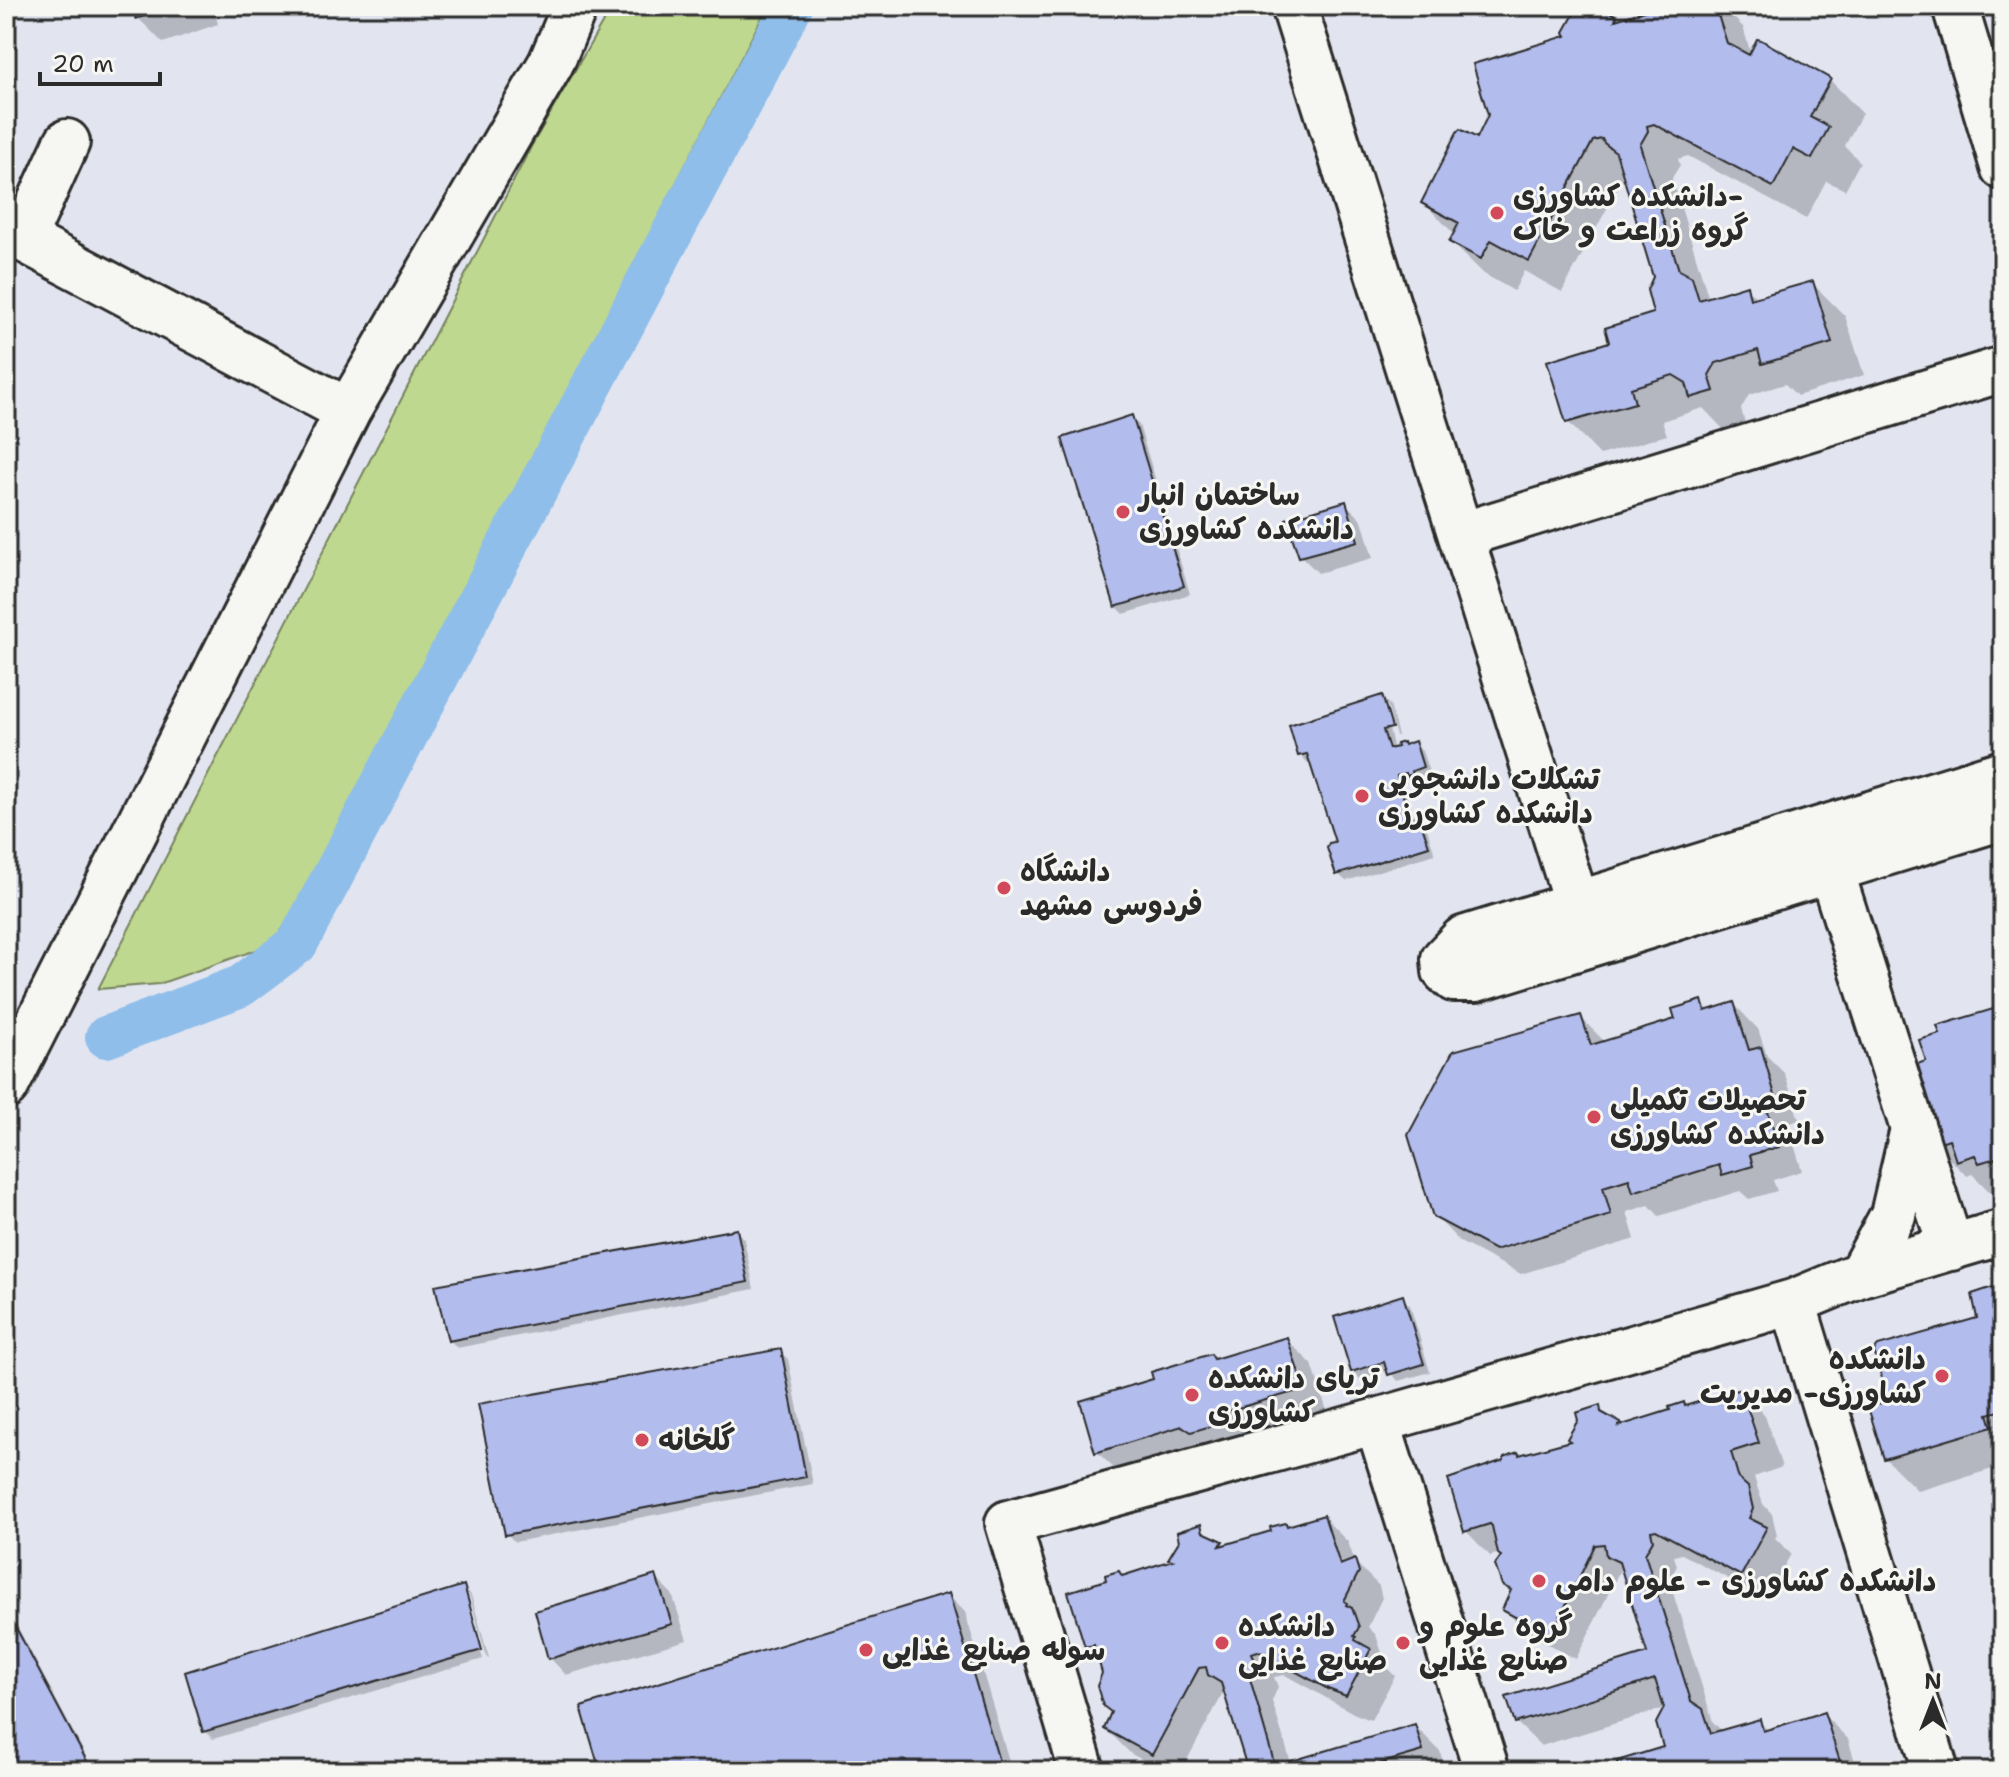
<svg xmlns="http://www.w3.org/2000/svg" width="2009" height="1777" font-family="'Shantell Sans','Playpen Sans Arabic',sans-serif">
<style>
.built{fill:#e2e5f0}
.green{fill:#bfd88f;stroke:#75825d;stroke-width:2}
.shadow{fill:#0003}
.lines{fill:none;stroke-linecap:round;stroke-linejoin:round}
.canal{stroke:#8fbeea;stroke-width:42}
.building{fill:#b2bced;stroke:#2b2b2b;stroke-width:2}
.minor-casing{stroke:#2b2b2b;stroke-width:50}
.minor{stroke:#f6f6f2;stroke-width:44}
.poi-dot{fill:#d1495b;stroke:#f6f6f2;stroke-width:3}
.labels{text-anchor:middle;stroke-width:6;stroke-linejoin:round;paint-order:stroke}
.poi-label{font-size:30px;font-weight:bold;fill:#2b2b2b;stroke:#f6f6f2;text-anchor:start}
</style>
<rect width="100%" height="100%" fill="#f6f6f2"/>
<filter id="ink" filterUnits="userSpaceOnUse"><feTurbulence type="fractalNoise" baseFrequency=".0125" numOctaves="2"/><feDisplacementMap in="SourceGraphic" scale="16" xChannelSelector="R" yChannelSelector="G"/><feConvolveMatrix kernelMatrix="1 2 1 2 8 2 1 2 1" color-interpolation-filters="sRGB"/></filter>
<g filter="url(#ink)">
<path class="built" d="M6,6H2003V1771H6Z"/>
<path class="green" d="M612,6H768L304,901L270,945L159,984L98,989L532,145Z"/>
<path class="shadow" d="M6,6H38L6,16Z
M134,6H224L225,9L215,12L218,24L163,43L138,18Z
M1577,6H1600L1619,21L1667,6H1722L1743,27L1751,54L1830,80L1862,113L1845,146L1860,162L1845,190L1826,181L1806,219L1688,156L1678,159L1680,165L1672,178L1708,296L1710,299L1746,288L1758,299L1812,283L1845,316L1864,375L1797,396L1785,384L1749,395L1741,409L1745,423L1724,430L1703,408L1662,421L1667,435L1600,455L1568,422L1611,344L1656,315L1655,278L1625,175L1562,292L1524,271L1514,291L1484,274L1451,242L1455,235L1423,202L1569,37Z
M1131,418L1139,425L1190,594L1124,614L1116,606Z
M1346,504L1362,520L1373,558L1318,573L1301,556Z
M1382,698L1390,705L1398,736H1396L1387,704H1383L1394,750L1415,744L1422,751L1430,775L1418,779L1419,782L1417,783L1414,780L1404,784L1415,819L1418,818L1426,826L1435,854L1346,881L1338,874L1337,844L1312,762L1308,763L1300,755Z
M1701,1002L1710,1011L1734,1004L1758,1029L1767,1056L1785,1074L1799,1120L1788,1124L1802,1171L1773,1180L1777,1191L1749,1199L1740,1191L1659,1216L1649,1205L1627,1212L1635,1239L1521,1274L1460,1242L1435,1216L1580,1017L1606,1043L1677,1020Z
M2003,1008V1189L1990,1192L1972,1174L1967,1176L1934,1144L1928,1063L1942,1035Z
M736,1231L744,1239L754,1289L457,1348L450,1340Z
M1993,1289L2003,1299V1466L1918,1491L1885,1458L1891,1403L1979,1319Z
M1402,1298L1410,1305L1430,1372L1398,1381L1389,1370L1360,1379L1352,1371Z
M1287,1340L1312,1364L1328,1414L1122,1476L1097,1452L1155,1380Z
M780,1352L788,1359L813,1484L515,1542L507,1534Z
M1741,1391L1765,1416L1782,1467L1754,1477L1763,1504L1772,1514L1777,1535L1775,1538L1791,1554L1766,1599L1682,1554L1674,1556L1677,1566L1669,1580L1713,1722L1723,1732L1759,1721L1769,1731L1823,1714L1848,1739L1858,1771H1620L1665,1749L1666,1708L1541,1746L1516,1722L1649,1655L1624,1572L1621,1568L1576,1659L1529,1634L1505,1610L1512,1593L1503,1584V1556L1500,1553L1490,1556L1466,1531L1521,1457L1574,1442L1599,1408L1611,1420L1622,1427L1672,1411L1683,1404L1687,1408Z
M1324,1518L1348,1542L1355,1562L1379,1586L1382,1598L1368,1627L1376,1635L1382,1653L1379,1660L1395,1676L1371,1720L1355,1714L1285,1675L1274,1677L1278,1687L1272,1701L1291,1763L1415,1726L1440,1751L1445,1771H1250L1225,1690L1181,1771H1164L1131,1754L1106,1729L1113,1713L1104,1673L1100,1658L1087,1646L1123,1578L1174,1562L1200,1526L1212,1539L1225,1547Z
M656,1578L672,1594L687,1640L566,1675L550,1658Z
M464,1587L471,1595L489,1658H487L469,1594H464L483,1659L213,1739L205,1731Z
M949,1596L965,1612L1012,1771H602Z
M6,1605L94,1771H6Z"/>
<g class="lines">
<path class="canal" d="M106,1037L241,986L297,944L792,6"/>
</g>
<path class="building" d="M132,6H173L136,19Z
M1572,6H1598L1617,16L1615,20L1660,6H1715L1727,43L1749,55L1757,39L1761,40L1831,79L1810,117L1829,127L1812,159L1793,149L1773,187L1654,124L1647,126L1648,131L1640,145L1679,270L1692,277L1699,300L1747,285L1750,299L1813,281L1832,343L1762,364L1758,350L1716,363L1709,375L1714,391L1690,398L1686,383L1673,375L1631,388L1635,403L1566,423L1547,361L1609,342L1605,328L1653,313L1647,290L1653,277L1616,152L1604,143L1602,139L1593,141L1529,261L1491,240L1481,259L1449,242L1459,223L1421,203L1457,132L1460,129L1477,138L1488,115L1473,64L1566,36L1564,32L1574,14Z
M2003,19V53L1996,30V24Z
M1132,415L1184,586L1115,607L1062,438Z
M1346,501L1358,541L1299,557L1286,519Z
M1382,695L1392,728L1383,730L1389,749L1397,747L1396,744L1403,742L1404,745L1415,741L1423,767L1412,771L1413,774L1407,776L1406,773L1397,776L1410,818L1419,816L1429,846L1336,875L1327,848L1329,843L1335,842L1307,754L1298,756L1289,725Z
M1702,1000L1705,1011L1734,1002L1749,1050L1761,1047L1775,1095L1764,1099L1779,1147L1750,1155L1753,1166L1722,1175L1719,1165L1633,1192L1629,1179L1603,1187L1611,1215L1495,1250L1433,1217L1408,1135L1453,1051L1581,1015L1591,1045L1675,1019L1672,1009Z
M2003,1006V1156L1979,1163L1975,1155L1956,1161L1949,1139L1932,1145L1909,1067L1926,1061L1919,1040L1940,1034L1937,1026Z
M737,1229L748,1282L448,1341L435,1285Z
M1993,1287L2001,1309H2003V1410L1988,1414L1992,1427L1884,1459L1868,1407L1888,1401L1874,1351L1878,1346L1977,1318L1972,1294Z
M1403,1295L1424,1364L1388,1375L1384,1362L1351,1372L1334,1317Z
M1287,1337L1304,1389L1221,1413L1216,1416L1211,1426L1191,1432L1182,1426L1095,1453L1080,1401L1153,1379L1151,1372L1211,1354L1214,1359Z
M781,1349L806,1477L505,1535L478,1404Z
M1741,1389L1759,1443L1731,1452L1739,1479L1748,1487L1753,1509L1749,1518L1767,1527L1741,1576L1656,1530L1651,1531L1653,1540L1645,1554L1691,1701L1703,1709L1711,1733L1760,1719L1763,1731L1824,1712L1843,1771H1618L1617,1761L1663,1747L1656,1723L1664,1708L1655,1679L1515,1723L1506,1697L1647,1653L1619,1562L1606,1556L1604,1544L1595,1545L1551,1636L1502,1610L1511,1590L1502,1585L1495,1565L1501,1556L1498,1554L1492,1526L1490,1524L1464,1532L1448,1479L1504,1460V1457L1518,1452L1519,1455L1570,1441L1567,1439L1578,1420L1576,1413L1600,1405L1601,1412L1621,1423L1619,1426L1670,1410L1669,1407L1684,1402L1685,1406Z
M1324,1515L1340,1565L1355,1559L1359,1572L1344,1601L1347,1603L1346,1605L1352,1608L1359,1627L1354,1636L1356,1637L1355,1640L1371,1649L1346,1696L1328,1689L1258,1651L1251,1653L1254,1661L1249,1675L1275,1766L1415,1724L1423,1751L1355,1771H1248L1221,1683L1208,1675L1206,1667L1199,1668L1152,1755L1104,1729L1111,1712L1103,1706L1097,1686L1102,1673L1094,1645L1085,1647L1068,1592L1106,1580L1105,1575L1119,1571L1122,1576L1172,1560L1168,1559L1179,1541L1177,1532L1201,1524L1203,1532L1223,1541L1220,1546L1271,1531L1270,1527L1286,1523L1287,1526Z
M656,1575L672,1624L548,1659L535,1611Z
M464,1585L482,1650L203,1732L185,1672Z
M949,1593L1002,1771H600L581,1707Z
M6,1609L92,1771H6Z"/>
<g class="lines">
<g class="minor-casing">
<path id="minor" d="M1294,6L1585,930
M1955,6L2003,167
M6,230L348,411
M23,239L67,142
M1461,535L2003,369
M2003,773L1463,939L1444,959L1445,971L1454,979H1476L2003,817
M1822,842L1951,1248
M6,1086L348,411L551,63L575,6
M1861,1274L1893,1215L1913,1129
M1793,1302L1936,1771
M1377,1421L1487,1771
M1082,1771L1008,1523L1377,1421L1793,1302L1861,1274L2003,1232"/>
</g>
<use href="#minor" class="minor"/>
</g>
</g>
<g class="poi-dot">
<circle cx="1497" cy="213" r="8"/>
<circle cx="1123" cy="512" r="8"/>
<circle cx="1362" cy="796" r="8"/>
<circle cx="1004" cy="888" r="8"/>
<circle cx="1594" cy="1117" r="8"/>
<circle cx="1942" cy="1376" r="8"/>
<circle cx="1192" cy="1395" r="8"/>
<circle cx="642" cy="1440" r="8"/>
<circle cx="1539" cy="1581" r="8"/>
<circle cx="1222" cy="1643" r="8"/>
<circle cx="1403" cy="1643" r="8"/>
<circle cx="866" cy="1650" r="8"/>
</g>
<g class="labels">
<g class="poi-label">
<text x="1513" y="206">دانشکده کشاورزی-<tspan x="1513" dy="34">گروه زراعت و خاک</tspan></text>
<text x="1139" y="505">ساختمان انبار<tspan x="1139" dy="34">دانشکده کشاورزی</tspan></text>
<text x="1378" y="789">تشکلات دانشجویی<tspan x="1378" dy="34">دانشکده کشاورزی</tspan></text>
<text x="1020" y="881">دانشگاه<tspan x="1020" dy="34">فردوسی مشهد</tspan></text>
<text x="1610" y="1110">تحصیلات تکمیلی<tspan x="1610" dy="34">دانشکده کشاورزی</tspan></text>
<text x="1926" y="1369" text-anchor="end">دانشکده<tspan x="1926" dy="34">کشاورزی- مدیریت</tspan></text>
<text x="1208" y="1388">تریای دانشکده<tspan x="1208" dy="34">کشاورزی</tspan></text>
<text x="658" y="1450">گلخانه</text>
<text x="1555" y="1591">دانشکده کشاورزی - علوم دامی</text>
<text x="1238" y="1636">دانشکده<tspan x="1238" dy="34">صنایع غذایی</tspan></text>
<text x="1419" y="1636">گروه علوم و<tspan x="1419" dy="34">صنایع غذایی</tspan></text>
<text x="882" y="1660">سوله صنایع غذایی</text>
</g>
</g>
<rect width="2009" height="1777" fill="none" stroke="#f6f6f2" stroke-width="32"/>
<rect x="16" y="16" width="1977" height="1745" fill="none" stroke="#2b2b2b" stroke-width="3" filter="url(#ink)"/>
<g transform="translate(1933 1701)" stroke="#f6f6f2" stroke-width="6" paint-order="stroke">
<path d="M0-6L14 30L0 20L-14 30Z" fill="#2b2b2b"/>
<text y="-12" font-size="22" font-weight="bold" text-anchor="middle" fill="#2b2b2b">N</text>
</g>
<path d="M40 72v12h120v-12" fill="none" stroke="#2b2b2b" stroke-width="4"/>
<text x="52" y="72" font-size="24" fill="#2b2b2b" stroke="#f6f6f2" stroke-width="6" paint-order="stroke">20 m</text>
</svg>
